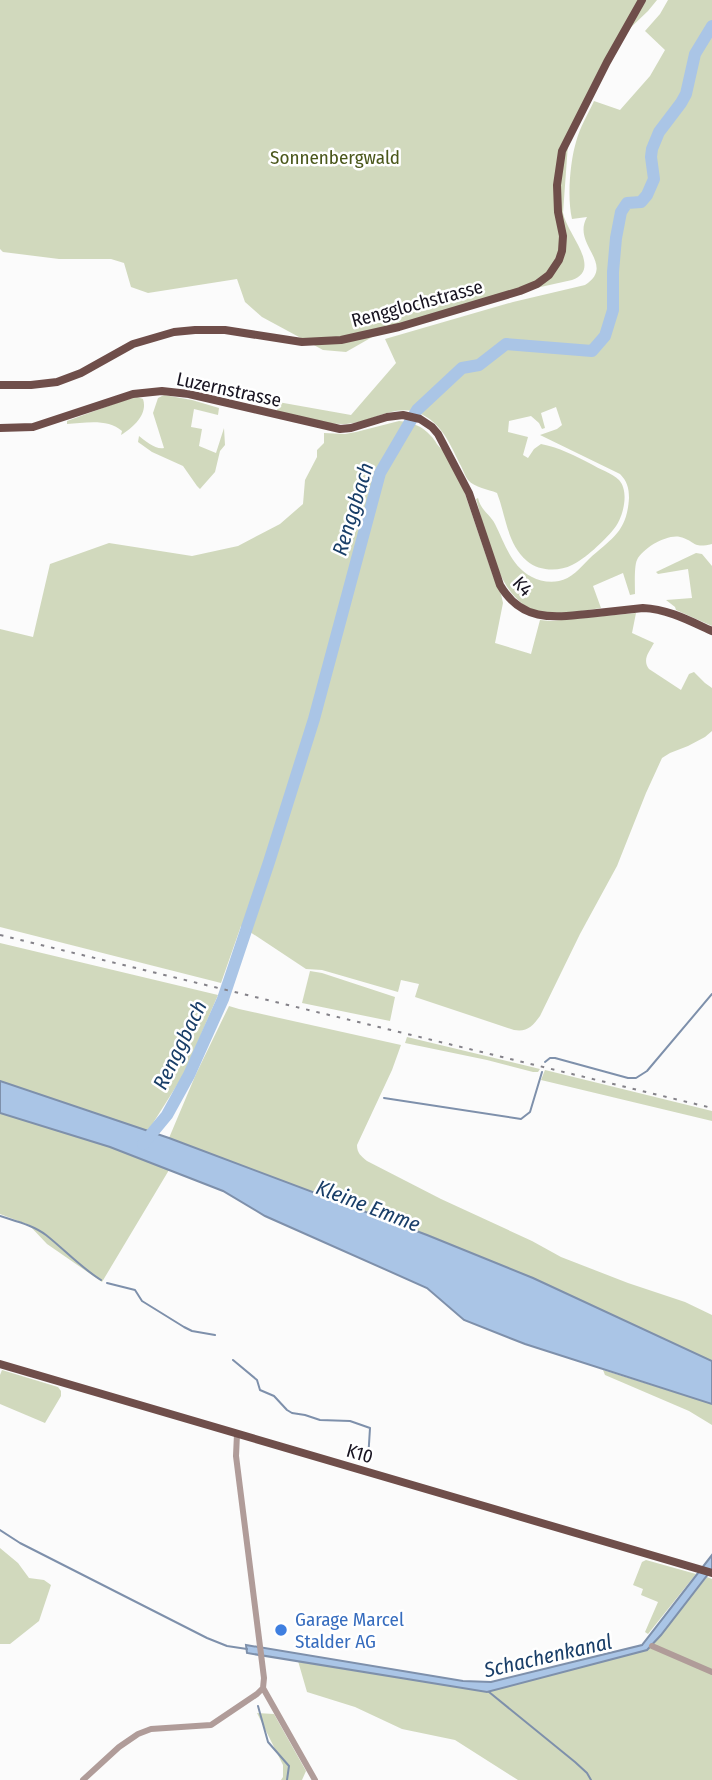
<svg xmlns="http://www.w3.org/2000/svg" width="712" height="1780" font-family="'Fira Sans Condensed',sans-serif">
<style>
.green{fill:#d1d9bd}
.water{fill:#aac5e6;stroke:#7e90ab;stroke-width:2}
.lines{fill:none;stroke-linecap:round;stroke-linejoin:round}
.stream{stroke:#7e90ab;stroke-width:2}
.river{stroke:#aac5e6;stroke-width:12}
.minor{stroke:#b09c99;stroke-width:6}
.major{stroke:#6f4e4a;stroke-width:8}
.rail{stroke:#848289;stroke-width:2;stroke-dasharray:3.5 7;stroke-linecap:butt}
.shop-dot{fill:#3f7fe0;stroke:#fff;stroke-width:2.5}
.labels{text-anchor:middle;stroke-width:5;stroke-linejoin:round;paint-order:stroke}
.park-label{font-size:19px;fill:#4a571b;stroke:#fff}
.street-label{font-size:19px;fill:#171320;stroke:#fff}
.shop-label{font-size:19px;fill:#366cbe;stroke:#fff;text-anchor:start}
.water-label{font-size:21px;font-style:italic;fill:#193e68;stroke:#fff}
</style>
<rect width="100%" height="100%" fill="#fbfbfb"/>
<path class="green" d="M0,0H657L648,11L627,31L568,144L563,213C567,234 603,269 572,280L527,290L381,332L346,352L323,350L262,317L245,302L237,279L148,293L131,287L124,263L111,259H59L3,252L0,249Z
M668,0H712V544C692,549 696,541 680,537C667,534 643,548 637,560C634,566 635,587 635,594L630,595L623,573L593,586L601,608C581,611 561,615 541,612C498,604 487,535 476,499L478,498C481,511 490,514 495,524C505,544 511,566 532,577C539,581 550,583 559,581C571,579 580,568 589,559C612,538 627,532 629,498C629,488 627,481 620,474L540,435L557,429L562,425L556,407L541,413L545,428L542,429L539,423L531,416L509,421L508,432L528,437L523,455L528,458L534,449L541,444C558,447 576,456 591,464C599,469 612,473 619,480C630,492 623,519 613,530C604,541 585,559 572,565C559,572 538,571 527,561C507,544 506,516 497,493C488,489 475,488 468,480C465,476 463,470 461,466C451,447 444,426 423,415C397,401 372,423 346,424C323,425 299,416 277,412L278,402L351,415L396,363L385,339L513,302L585,285C617,264 571,245 587,217L572,219C567,198 570,162 576,142C580,127 588,114 594,101L620,110L650,76L665,50L645,31L660,14Z
M164,395L192,400L219,408L218,415L194,409L191,427L202,429L199,446L216,453L224,428L225,445L220,451L215,472L200,489L197,486L183,466L152,452L138,442L139,436C145,441 156,450 164,448L153,413L158,398Z
M137,397L143,399C148,414 134,427 121,435L122,431C108,418 84,423 67,424V421L122,401Z
M399,421C412,422 422,426 431,436C436,441 437,446 443,450L464,491L493,576L501,594L503,603L495,643L531,654L540,620L550,621L636,613L632,633L654,643C649,652 642,660 649,669L681,690L689,674L694,672L705,683L712,688V731L705,737L688,746L670,753L662,758L646,793L617,866L580,934L540,1016C532,1027 527,1032 514,1030L415,997L419,984L401,980L398,992L322,970L306,969L241,926L221,983L0,927V629L33,637L50,564L109,543L192,556L238,546L280,524L303,504L305,480L317,457V450L324,443V433L345,434L356,432Z
M696,553L702,554L712,566V626L676,610L675,607L666,600L692,598L688,569L658,574L656,572Z
M0,943L218,995L184,1074L148,1131L0,1081Z
M310,971L322,973L395,997L390,1021L302,1003Z
M229,1006L239,1009L401,1045L392,1070L357,1145C357,1153 361,1156 367,1161L441,1199L532,1241L561,1257L628,1283L685,1302L712,1315V1361L533,1278L427,1235L169,1138L196,1074Z
M407,1037L540,1069L538,1072H533L487,1060L405,1043Z
M545,1070L712,1111V1121L541,1080Z
M0,1113L110,1147L169,1170L102,1282L47,1244L29,1225L0,1214Z
M2,1370L58,1387L61,1391V1396L45,1423L0,1404V1375Z
M603,1370L712,1404V1425L689,1411L605,1375Z
M0,1548L18,1563L29,1578L44,1580L51,1585L39,1621L10,1644H0Z
M646,1560L696,1574L648,1634L645,1632L658,1602L641,1595L643,1589L633,1585L642,1562Z
M707,1577L712,1579V1670L652,1645Z
M650,1647L712,1673V1780H518L455,1740L402,1729L355,1707L307,1692L298,1661L487,1692Z
M257,1713L274,1714L306,1771L302,1780H281L283,1777V1765Z"/>
<path class="water" d="M0,1081L169,1138L427,1235L533,1278L712,1361V1404L525,1344L464,1320L427,1288L265,1216L223,1191L110,1147L0,1113Z
M712,1555V1569L661,1635L647,1650L487,1692L247,1653L246,1645L463,1681L491,1682L642,1645Z"/>
<g class="lines">
<path class="stream" d="M545,1062L550,1058H555L628,1078H636L647,1071L712,994
M384,1098L521,1119L530,1112L542,1072
M0,1216C15,1221 33,1225 46,1235C65,1250 80,1267 101,1280
M107,1283L135,1290L142,1301L184,1327L192,1331L215,1335
M233,1360L257,1380L260,1390L274,1396L287,1410L292,1413L305,1415L320,1420L350,1421L370,1428L368,1460
M0,1530L20,1543L207,1638L227,1646L247,1649
M489,1692L575,1762L587,1773L591,1780
M258,1706L268,1742L289,1766L287,1780"/>
<path class="river" d="M143,1144L167,1115L189,1075L223,999L269,862L314,719L380,473L417,410L462,368L479,365L506,344L592,351L605,336L613,310V272L616,238L621,212L627,203L641,202L647,195L654,179L651,157L652,149L659,132L681,103L686,94L695,54L712,26"/>
<path class="minor" d="M237,1434L236,1456L264,1678L263,1688L315,1780
M652,1646L712,1672
M83,1780L119,1747L138,1734L151,1729L211,1725L257,1694L263,1688"/>
<path class="major" d="M0,385H31L57,382L81,373L133,344L174,332L195,330H225L302,342L341,340L399,327L520,291L537,284L549,275L559,260L562,251L563,236L558,212L557,185L562,151L607,62L642,0
M0,428L33,427L133,394L162,391L189,394L340,429L351,428L387,417L403,415L420,419L432,427L438,434L469,493L500,585C521,621 551,618 588,614C606,612 624,610 643,608C668,609 690,621 712,631
M0,1364L712,1573"/>
<path class="rail" d="M0,935L712,1108"/>
</g>
<circle class="shop-dot" cx="281" cy="1630" r="7"/>
<g class="labels">
<g class="park-label">
<text x="335" y="164">Sonnenbergwald</text>
</g>
<g class="street-label">
<text transform="translate(417 303) rotate(-15)" y="7">Rengglochstrasse</text>
<text transform="translate(229 389) rotate(12)" y="7">Luzernstrasse</text>
<text transform="translate(523 586) rotate(48)" y="7">K4</text>
<text transform="translate(360 1453) rotate(16)" y="7">K10</text>
</g>
<g class="shop-label">
<text x="295" y="1626">Garage Marcel<tspan x="295" dy="22">Stalder AG</tspan></text>
</g>
<g class="water-label">
<text transform="translate(353 509) rotate(-73)" y="7">Renggbach</text>
<text transform="translate(180 1045) rotate(-64)" y="7">Renggbach</text>
<text transform="translate(368 1206) rotate(21)" y="7">Kleine Emme</text>
<text transform="translate(548 1656) rotate(-13)" y="7">Schachenkanal</text>
</g>
</g>
</svg>
